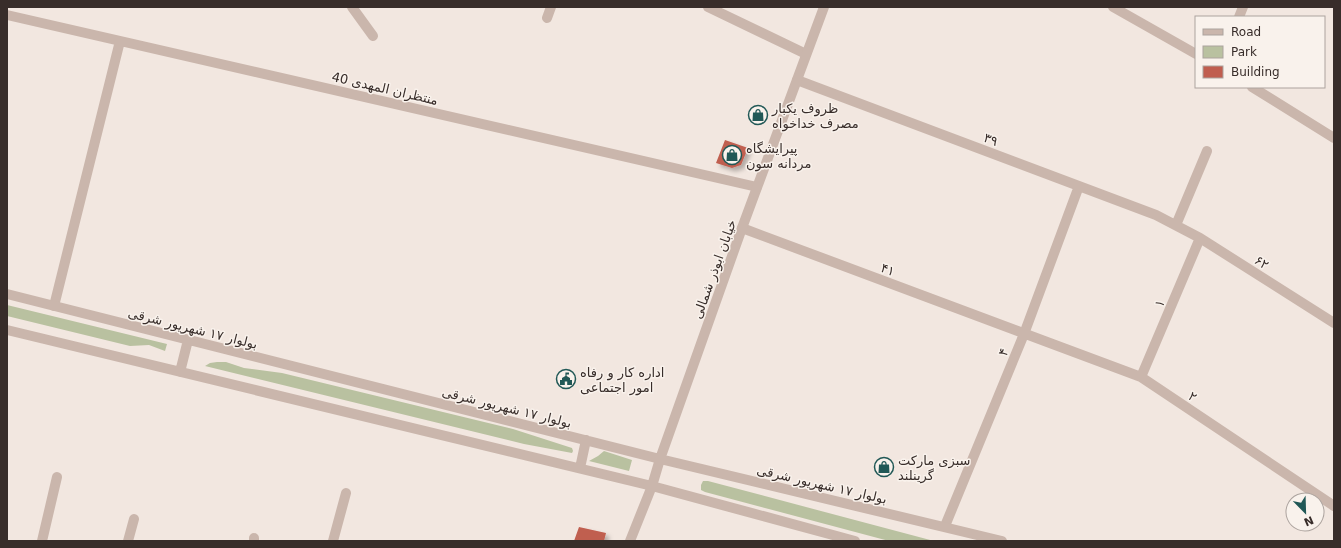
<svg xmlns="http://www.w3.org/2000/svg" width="1341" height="548" font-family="'DejaVu Sans',Cairo,sans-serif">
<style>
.green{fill:#b9c1a0}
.building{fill:#c05e4f;filter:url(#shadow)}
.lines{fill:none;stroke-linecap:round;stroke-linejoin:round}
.minor{stroke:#cab6ac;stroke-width:10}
.tertiary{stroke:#cab6ac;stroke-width:10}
.labels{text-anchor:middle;stroke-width:3;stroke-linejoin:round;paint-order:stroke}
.street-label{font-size:13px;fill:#382d2a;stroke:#f9f2ec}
.poi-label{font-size:13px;fill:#382d2a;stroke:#f9f2ec;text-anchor:start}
</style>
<defs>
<filter id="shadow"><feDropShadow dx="3.5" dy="3.5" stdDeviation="2" flood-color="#0004"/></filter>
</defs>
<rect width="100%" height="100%" fill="#f2e7e0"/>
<path class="green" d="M7,305L167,344L165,351L149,345L130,346L7,316Z
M217,362H226L244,368L282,373L513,429L572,448L573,451L572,453L524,444L205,366L210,363Z
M604,451L632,460L629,471L589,461L598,456Z
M703,481H708L934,541H889L705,492L701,490V485Z"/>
<path class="building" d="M725,140L748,148L741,165L732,168L716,163Z
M579,527L606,533L604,541H574Z"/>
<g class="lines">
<path class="minor" d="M352,7L373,36
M708,7L806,54
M1113,7L1196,54
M7,15L757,187
M1239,17L1243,7
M547,18L551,7
M797,80L1156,215L1200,238L1334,323
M1252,87L1334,138
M1176,225L1207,151
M742,228L1141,377L1334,506
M54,306L120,41
M1141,377L1200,238
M945,526L1024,334L1079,186
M42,541L57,477
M128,541L134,519
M254,541V538
M333,541L346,493"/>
<path class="tertiary" d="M7,294L660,459L1002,541
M7,330L652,486L855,541
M180,372L188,340
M580,468L586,440
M630,541L652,486L660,459L742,228L824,7"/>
</g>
<defs>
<g id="shop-ring" transform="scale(1)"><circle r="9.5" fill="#f9f2ec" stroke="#215856" stroke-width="1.5"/><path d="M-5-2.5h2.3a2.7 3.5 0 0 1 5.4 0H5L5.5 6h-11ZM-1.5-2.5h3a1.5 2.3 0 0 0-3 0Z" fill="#215856"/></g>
<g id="civic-ring" transform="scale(1)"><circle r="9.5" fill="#f9f2ec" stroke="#215856" stroke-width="1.5"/><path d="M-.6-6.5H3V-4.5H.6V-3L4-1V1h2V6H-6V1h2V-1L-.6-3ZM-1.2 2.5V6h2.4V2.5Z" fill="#215856"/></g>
</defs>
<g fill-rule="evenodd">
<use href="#shop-ring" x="758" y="115"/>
<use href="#shop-ring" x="732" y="155"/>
<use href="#civic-ring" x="566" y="379"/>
<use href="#shop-ring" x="884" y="467"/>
</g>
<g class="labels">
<g class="street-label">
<text transform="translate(385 88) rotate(13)" y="5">منتظران المهدی 40</text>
<text transform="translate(991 139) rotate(20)" y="5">۳۹</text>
<text transform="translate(1262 262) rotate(32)" y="5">۶۲</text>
<text transform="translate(714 269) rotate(-70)" y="5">خیابان ابوذر شمالی</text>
<text transform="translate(888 269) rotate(21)" y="5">۴۱</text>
<text transform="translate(1159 303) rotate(-66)" y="5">۱</text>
<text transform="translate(193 328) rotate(14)" y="5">بولوار ۱۷ شهریور شرقی</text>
<text transform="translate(1003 352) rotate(-68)" y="5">۴</text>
<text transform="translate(1193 396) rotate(34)" y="5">۲</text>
<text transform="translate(507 407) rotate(14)" y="5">بولوار ۱۷ شهریور شرقی</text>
<text transform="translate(822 484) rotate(13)" y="5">بولوار ۱۷ شهریور شرقی</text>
</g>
<g class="poi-label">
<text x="772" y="113">ظروف یکبار<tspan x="772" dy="15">مصرف خداخواه</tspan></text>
<text x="746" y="153">پیرایشگاه<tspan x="746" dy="15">مردانه سون</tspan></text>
<text x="580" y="377">اداره کار و رفاه<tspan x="580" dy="15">امور اجتماعی</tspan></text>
<text x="898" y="465">سبزی مارکت<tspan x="898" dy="15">گرینلند</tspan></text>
</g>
</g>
<rect width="1341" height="548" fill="none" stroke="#382d2a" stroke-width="16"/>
<rect x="1195" y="16" width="130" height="72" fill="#f9f2ec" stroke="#aca39e"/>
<rect x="1203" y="29" width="20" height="6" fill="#cab6ac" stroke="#aca39e"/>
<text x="1231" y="36" font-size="12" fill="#382d2a">Road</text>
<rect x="1203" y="46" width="20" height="12" fill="#b9c1a0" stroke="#aca39e"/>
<text x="1231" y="56" font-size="12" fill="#382d2a">Park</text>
<rect x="1203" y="66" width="20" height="12" fill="#c05e4f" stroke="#aca39e"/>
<text x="1231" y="76" font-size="12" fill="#382d2a">Building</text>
<g transform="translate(1305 512) rotate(157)"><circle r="19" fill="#f9f2ec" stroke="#aca39e"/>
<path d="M0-3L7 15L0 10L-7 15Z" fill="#215856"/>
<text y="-6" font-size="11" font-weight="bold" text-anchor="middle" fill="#382d2a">N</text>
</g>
</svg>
